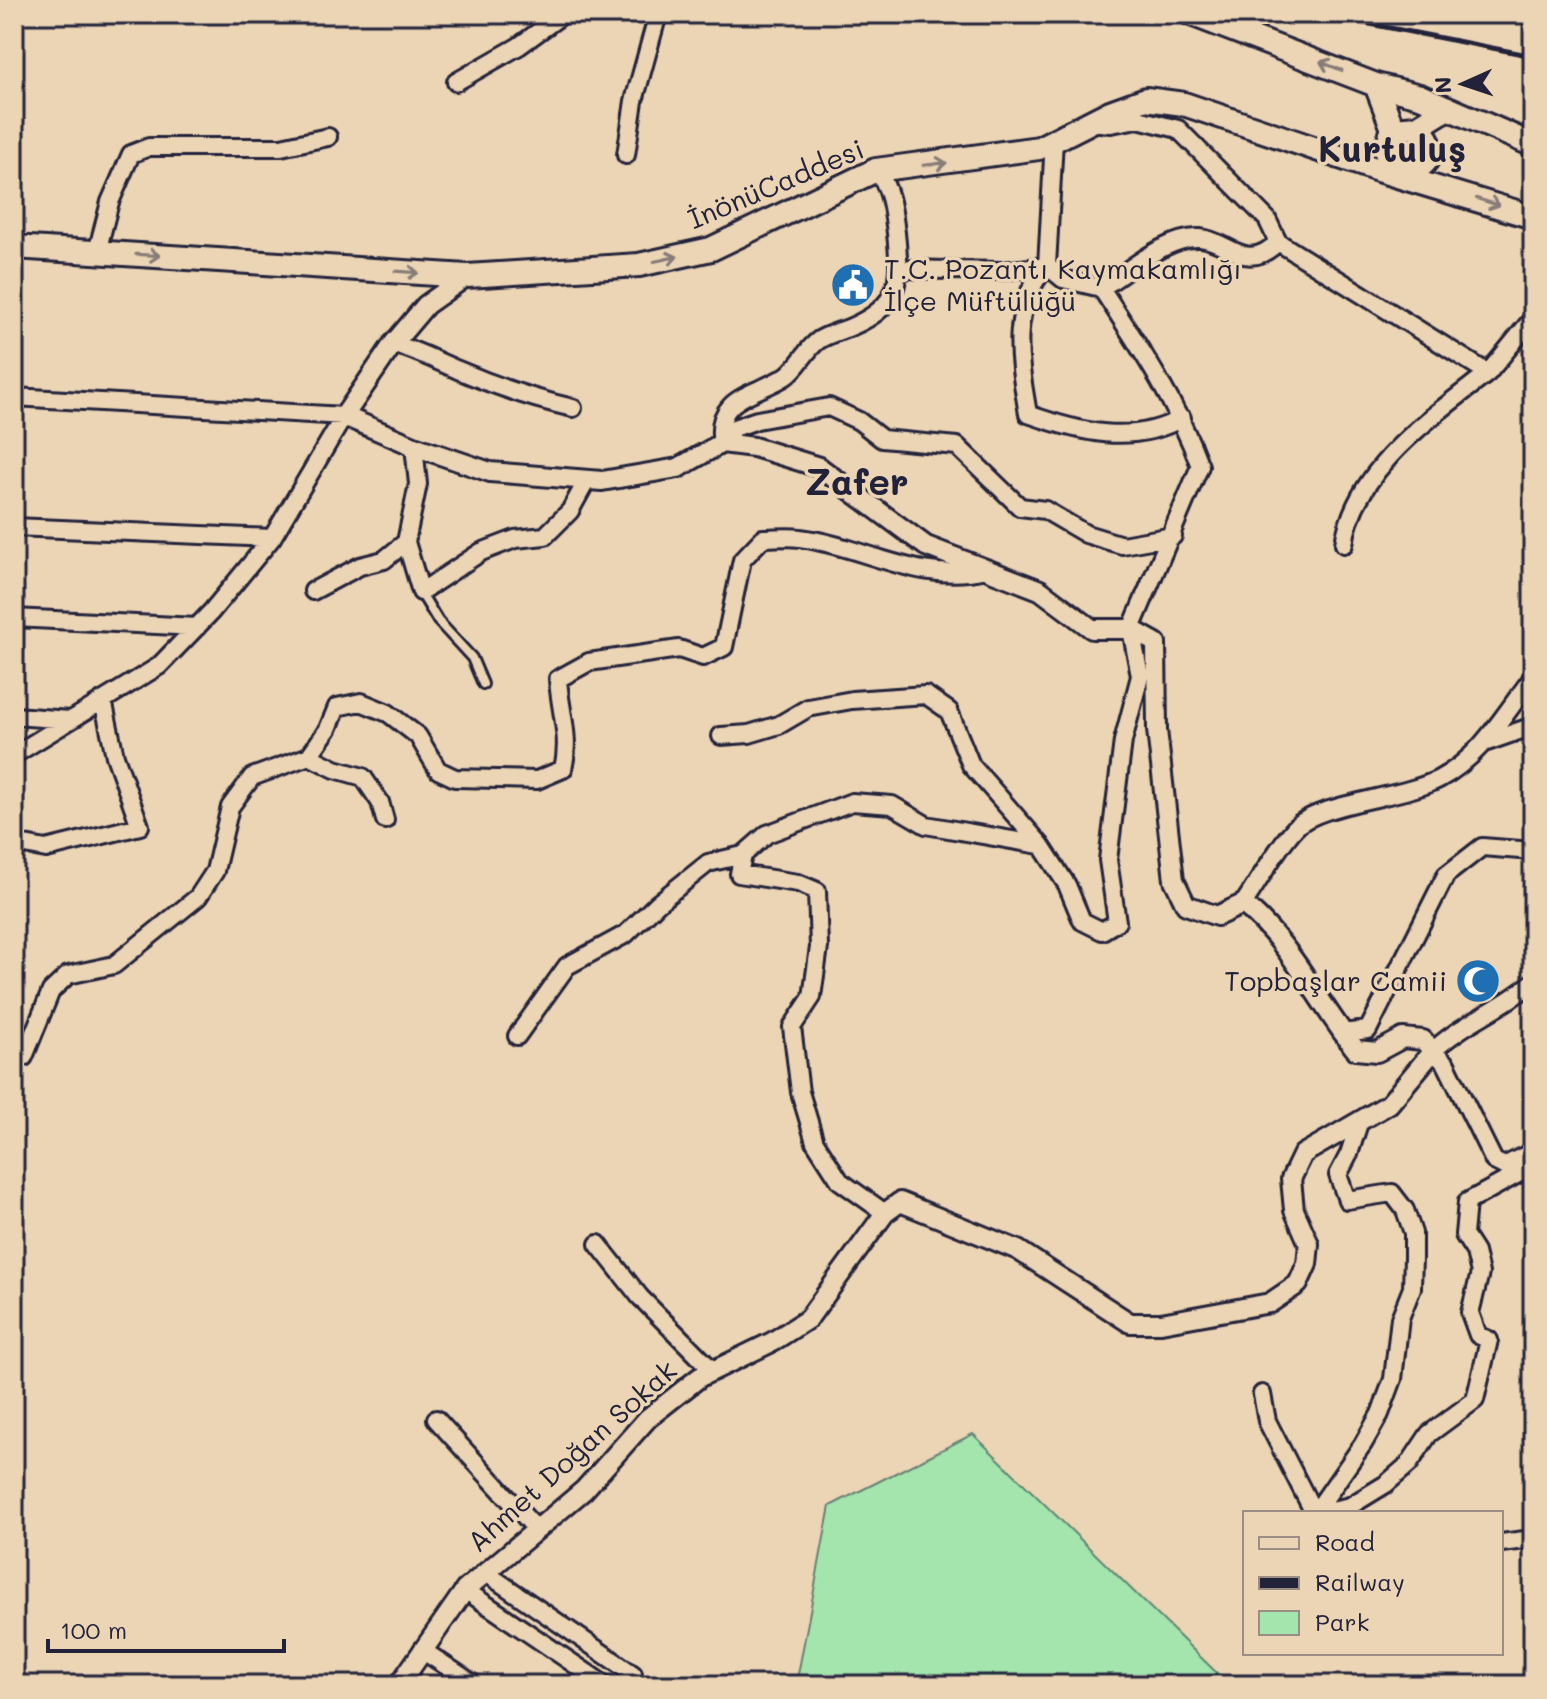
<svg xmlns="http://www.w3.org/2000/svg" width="1547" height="1699" font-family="Mali,sans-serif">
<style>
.green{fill:#a4e4ad;stroke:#638374;stroke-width:2}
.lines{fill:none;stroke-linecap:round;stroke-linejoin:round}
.service-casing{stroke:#22223b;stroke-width:14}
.minor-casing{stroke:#22223b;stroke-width:22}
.tertiary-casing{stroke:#22223b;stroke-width:24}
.secondary-casing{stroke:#22223b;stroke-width:28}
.service{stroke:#ecd5b5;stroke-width:8}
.minor{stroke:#ecd5b5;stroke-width:16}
.tertiary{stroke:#ecd5b5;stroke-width:18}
.secondary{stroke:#ecd5b5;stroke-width:22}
.rail{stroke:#22223b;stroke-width:5}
.oneway{stroke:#877c78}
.labels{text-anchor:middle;stroke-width:7;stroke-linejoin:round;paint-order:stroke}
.street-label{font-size:28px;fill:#22223b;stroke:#ecd5b5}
.poi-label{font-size:28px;fill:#22223b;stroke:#ecd5b5;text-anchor:start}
.district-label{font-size:36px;font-weight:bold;fill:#22223b;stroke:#ecd5b5}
</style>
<rect width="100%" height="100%" fill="#ecd5b5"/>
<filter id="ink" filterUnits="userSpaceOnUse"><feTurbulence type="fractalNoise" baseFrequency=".0125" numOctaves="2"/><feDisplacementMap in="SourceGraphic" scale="16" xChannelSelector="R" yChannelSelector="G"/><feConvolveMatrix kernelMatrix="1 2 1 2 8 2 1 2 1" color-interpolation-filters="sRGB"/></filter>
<g filter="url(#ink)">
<path class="green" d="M973,1434L1229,1685H796L830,1506Z"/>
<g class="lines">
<g class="service-casing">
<path id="service" d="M421,593L438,621L472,658L483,684"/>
</g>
<g class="minor-casing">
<path id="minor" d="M456,82L519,46L563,14
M1090,122L1111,124L1138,119L1178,129L1267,219L1278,242L1488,373L1533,318
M626,155L634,101L658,14
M876,170C891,188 893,210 896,233C901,280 901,305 853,326C842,331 828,334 819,340C806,349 799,367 786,376C757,395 713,396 722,443L734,428L757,420L829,407L859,421L882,439L957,446L1020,507L1045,510L1086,534L1122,545L1173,536
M97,252L110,202L131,154L149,147H281L328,137
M1047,266C1008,309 1019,361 1028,414C1079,432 1132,446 1182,418
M899,269L1002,271L1047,266
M1101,288C1128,272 1166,236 1200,238C1231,241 1245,274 1278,242
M393,344C417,350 436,361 458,370C495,386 534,399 573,408
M14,397L344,416L272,538L211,612L159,666L14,755
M414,446L418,484L406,542L421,592L481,552L515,539L545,536L570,511L587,480
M14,527L272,538
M1344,544C1354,469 1432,417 1488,373
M313,591L360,566L384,560L406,542
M14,618L197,627
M14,716L70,720
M721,736L749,734L779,725L808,708L852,700L926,695L949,711L971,765L1041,845L1067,885L1082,921L1102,931L1117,922L1108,860L1123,741L1140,676L1131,629L1200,466C1176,401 1139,346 1101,288L1063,279L1047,266L1054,140
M1487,742L1533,726
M309,756L335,769L363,777L380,802L385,820
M14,843L46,849L140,826L115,756L103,700
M1243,904C1260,880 1275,850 1295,828C1317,803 1403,798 1439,779C1482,756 1504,714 1533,677
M1342,1033L1368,1030L1446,875L1482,847L1533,851
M517,1036L567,966L626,934L658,903L708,863L743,855
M14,1060L24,1057L51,991L68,975L114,965L198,897L215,871L230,807L252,777L309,756L328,729L337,707L361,702L388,713L418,736L438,770L455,778L537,780L563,769C571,737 560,712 558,679L589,662L679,649L703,657L724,647L742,560L763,538C775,538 788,536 800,538C864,546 920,585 986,569
M1530,1153L1504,1166L1494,1161L1446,1064L1433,1051C1462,1023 1502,1009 1533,982
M885,1213L840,1181L815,1142L800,1092L792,1027L812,997L819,947L817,891L798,883L739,874L743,855L767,834L852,802L892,805L926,825L1040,845
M598,1244L640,1297L713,1371
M1262,1394L1267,1421L1314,1513
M436,1419L537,1530
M1315,1513L1363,1444L1380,1414L1393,1379L1400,1318L1412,1288L1413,1258V1233L1405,1210L1392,1193L1347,1200L1338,1175L1349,1154L1360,1120
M1318,1513L1350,1506L1386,1484L1409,1464L1429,1434L1475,1400L1489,1340L1478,1335L1470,1313L1480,1273L1475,1252L1464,1235L1467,1202L1518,1174L1529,1154
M1501,1543L1533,1539
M486,1573L633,1674
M465,1590L605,1685
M422,1650L475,1685"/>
</g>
<g class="tertiary-casing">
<path id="tertiary" d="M399,1685L465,1590L584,1490L648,1418L700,1377L772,1342L808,1319L885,1213L900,1202L1018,1250L1130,1323H1161L1270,1303L1298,1284L1307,1264L1309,1244L1294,1210L1291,1179L1303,1154L1389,1104L1433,1051L1423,1040L1403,1038L1377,1052L1356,1050C1318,1003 1290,941 1243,904L1217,916L1186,905L1174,880L1157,730L1156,643L1131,629H1092L1040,590L926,546L819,467L754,447L722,443L678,468L602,481L490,472L414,446L344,416L393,344L426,305L467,276"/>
</g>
<g class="secondary-casing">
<path id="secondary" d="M1191,14L1376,85L1420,96L1533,145
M1376,85L1393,129
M1417,127C1453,156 1403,193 1385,150L1393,129L1417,127L1448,108
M14,247L467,276L639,265L711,249L876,170L1039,148L1110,112L1146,99L1184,104L1381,171L1533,217"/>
</g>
<use href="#service" class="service"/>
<use href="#minor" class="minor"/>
<use href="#tertiary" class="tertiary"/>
<use href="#secondary" class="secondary"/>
<path class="rail" d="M1319,14L1533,56"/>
</g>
<defs><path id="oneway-shaft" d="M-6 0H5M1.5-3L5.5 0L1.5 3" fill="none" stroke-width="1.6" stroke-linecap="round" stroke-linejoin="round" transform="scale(2)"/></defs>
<g class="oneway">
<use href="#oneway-shaft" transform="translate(1331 66) rotate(-158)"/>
<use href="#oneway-shaft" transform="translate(935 164) rotate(-6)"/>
<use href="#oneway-shaft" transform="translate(1488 202) rotate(17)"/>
<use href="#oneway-shaft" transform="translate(148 255) rotate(3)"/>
<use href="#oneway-shaft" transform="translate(666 259) rotate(-12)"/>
<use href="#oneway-shaft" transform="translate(407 272) rotate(4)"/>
</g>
</g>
<defs>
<g id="civic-disc" transform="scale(2.3)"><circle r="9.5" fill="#1f6fb2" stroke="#ecd5b5"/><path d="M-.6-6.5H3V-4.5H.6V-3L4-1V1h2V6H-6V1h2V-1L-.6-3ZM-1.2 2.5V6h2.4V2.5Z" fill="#fff"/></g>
<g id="mosque-disc" transform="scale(2.3)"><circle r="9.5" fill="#1f6fb2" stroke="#ecd5b5"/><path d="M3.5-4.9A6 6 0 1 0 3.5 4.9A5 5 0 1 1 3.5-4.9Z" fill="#fff"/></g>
</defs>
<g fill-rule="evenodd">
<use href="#civic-disc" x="853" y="285"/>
<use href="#mosque-disc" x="1478" y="981"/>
</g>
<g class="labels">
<g class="street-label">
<text transform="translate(776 184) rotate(-23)" y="10">İnönüCaddesi</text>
<text transform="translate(572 1456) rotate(-42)" y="10">Ahmet Doğan Sokak</text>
</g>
<g class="poi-label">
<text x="884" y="279">T.C. Pozantı Kaymakamlığı<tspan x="884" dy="32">İlçe Müftülüğü</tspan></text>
<text x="1447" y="991" text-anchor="end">Topbaşlar Camii</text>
</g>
<g class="district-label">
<text x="1392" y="162">Kurtuluş</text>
<text x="857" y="495">Zafer</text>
</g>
</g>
<rect width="1547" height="1699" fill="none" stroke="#ecd5b5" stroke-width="48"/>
<rect x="24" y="24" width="1499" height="1651" fill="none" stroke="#22223b" stroke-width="3" filter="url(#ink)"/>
<rect x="1243" y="1511" width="260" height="144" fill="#ecd5b5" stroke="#9b8d84" stroke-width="2"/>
<rect x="1259" y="1537" width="40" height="12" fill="#ecd5b5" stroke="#9b8d84" stroke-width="2"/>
<text x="1315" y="1551" font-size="24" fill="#22223b">Road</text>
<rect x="1259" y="1577" width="40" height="12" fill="#22223b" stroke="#9b8d84" stroke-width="2"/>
<text x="1315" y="1591" font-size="24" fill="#22223b">Railway</text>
<rect x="1259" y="1611" width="40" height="24" fill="#a4e4ad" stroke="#9b8d84" stroke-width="2"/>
<text x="1315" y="1631" font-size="24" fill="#22223b">Park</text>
<g transform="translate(1463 84) rotate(267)" stroke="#ecd5b5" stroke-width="6" paint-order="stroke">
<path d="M0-6L14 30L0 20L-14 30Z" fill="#22223b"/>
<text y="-12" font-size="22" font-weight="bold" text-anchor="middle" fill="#22223b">N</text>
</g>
<path d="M48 1639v12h236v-12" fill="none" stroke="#22223b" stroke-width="4"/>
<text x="60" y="1639" font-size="24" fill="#22223b" stroke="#ecd5b5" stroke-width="6" paint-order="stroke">100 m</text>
</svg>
